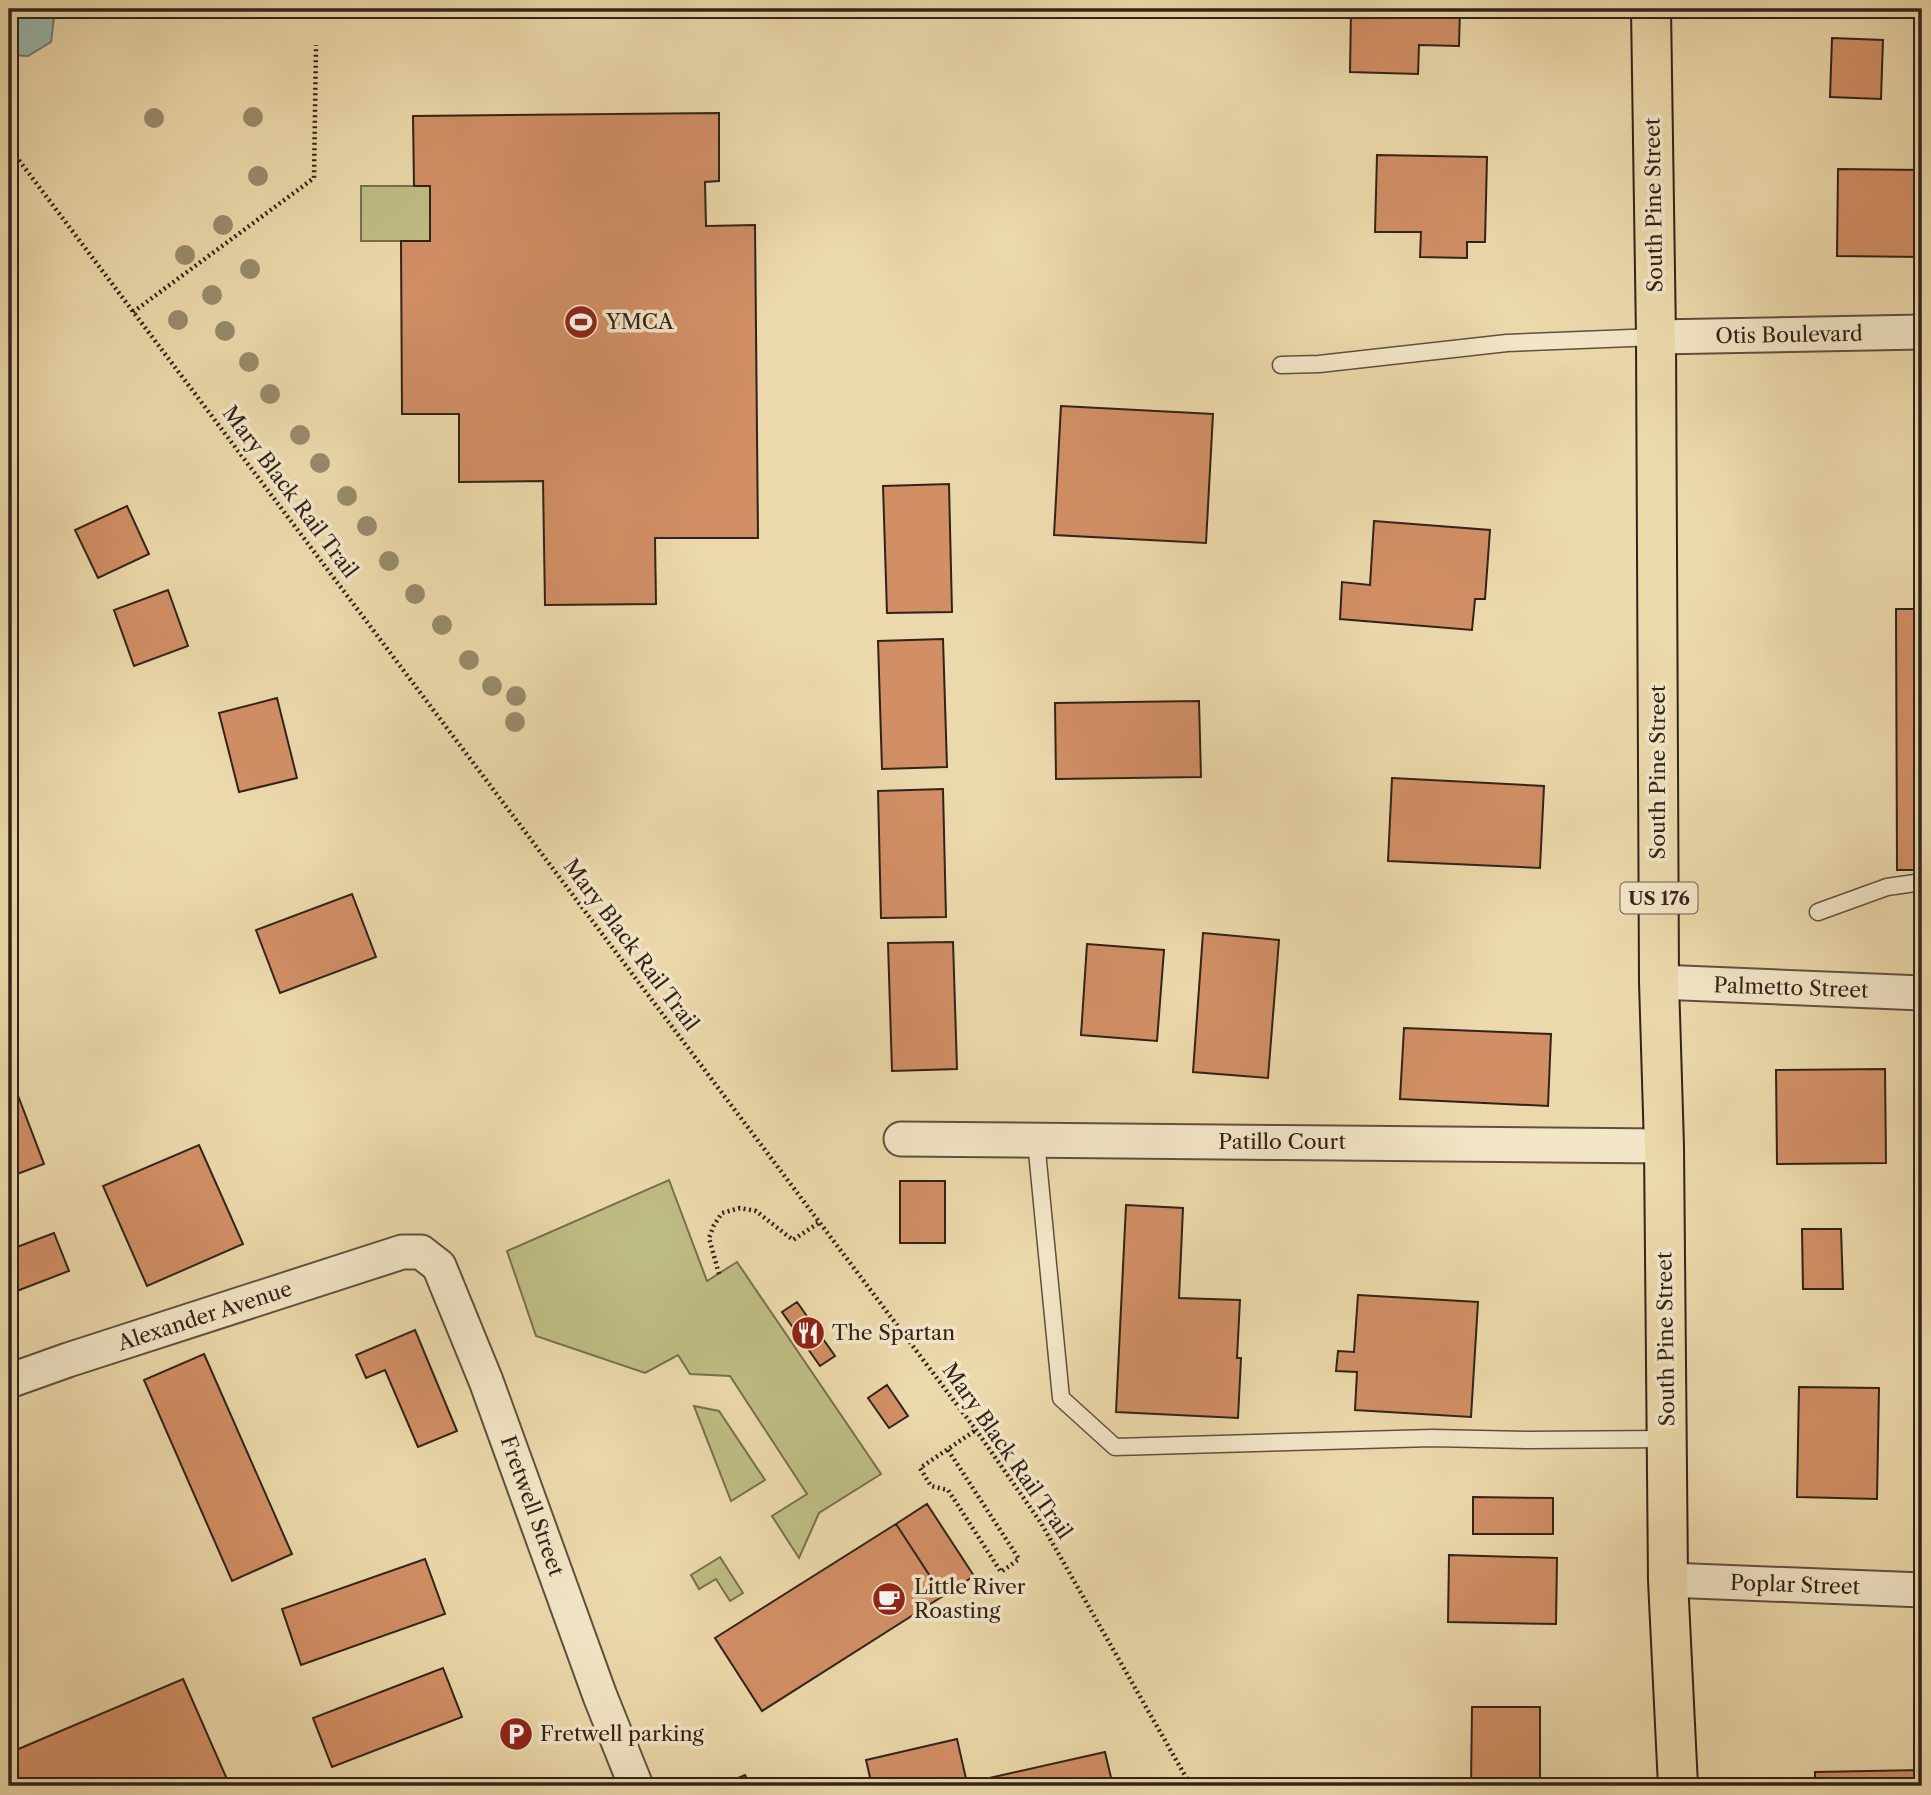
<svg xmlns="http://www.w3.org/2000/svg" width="1931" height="1795" font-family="'Libre Caslon Text',serif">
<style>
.green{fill:#bebd84;stroke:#78704f;stroke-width:2}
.water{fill:#9ab9b0;stroke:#707d74;stroke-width:2}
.building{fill:#d28f66;stroke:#31231a;stroke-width:2}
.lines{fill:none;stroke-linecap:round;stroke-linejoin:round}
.lane-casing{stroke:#60503e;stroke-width:19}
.street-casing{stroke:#60503e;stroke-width:37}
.highway-casing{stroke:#31231a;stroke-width:42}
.path{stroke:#31231a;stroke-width:4.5;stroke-dasharray:2 3.5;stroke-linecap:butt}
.lane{stroke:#f3e6c8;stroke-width:16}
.street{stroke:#f3e6c8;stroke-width:33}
.highway{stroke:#ecd9ab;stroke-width:38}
.tree{fill:#988a6a}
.labels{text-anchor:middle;stroke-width:7;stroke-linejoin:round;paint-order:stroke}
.shield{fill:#f3e6c8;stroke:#6b5e4e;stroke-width:2}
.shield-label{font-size:19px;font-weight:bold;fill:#31231a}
.street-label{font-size:21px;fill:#31231a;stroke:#f3e6c8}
.poi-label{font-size:21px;fill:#31231a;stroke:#f3e6c8;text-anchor:start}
</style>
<rect width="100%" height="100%" fill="#ecd9ab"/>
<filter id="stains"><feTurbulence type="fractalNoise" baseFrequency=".00286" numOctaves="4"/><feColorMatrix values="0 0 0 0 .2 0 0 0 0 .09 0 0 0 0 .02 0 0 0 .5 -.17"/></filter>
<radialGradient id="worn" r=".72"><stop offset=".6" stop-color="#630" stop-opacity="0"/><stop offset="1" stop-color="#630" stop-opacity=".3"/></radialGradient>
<path class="green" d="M361,186H430V241H361Z
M669,1180L707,1281L737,1262L881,1474L819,1513L799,1558L772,1516L807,1494L730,1376L690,1374L678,1355L645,1373L536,1336L507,1251Z
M694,1406L719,1411L765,1480L731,1501Z
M720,1557L743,1593L730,1601L716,1579L699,1589L691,1575Z"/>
<path class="water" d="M9,9H55L51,42L28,56L9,55Z"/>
<path class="building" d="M1351,9H1460L1459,46L1419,45L1418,74L1350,72Z
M1832,38L1883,40L1881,99L1830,97Z
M719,113V181L705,182L706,226L755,225L758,538H655L656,604L545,605L543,481L459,482V414H402L401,241H430V186H414L413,116Z
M1377,155L1487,157L1485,242H1467V258L1420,257L1421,232H1375Z
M1838,169L1922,170V257L1837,256Z
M1061,406L1213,414L1206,543L1054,535Z
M949,484L952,612L887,613L883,486Z
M127,506L149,554L98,578L75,530Z
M1374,521L1490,530L1485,599H1475L1472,630L1340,619L1342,582L1370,585Z
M168,590L188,646L134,666L114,610Z
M1896,609H1922V870H1897Z
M943,639L947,767L882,769L878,641Z
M277,698L297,778L239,792L219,713Z
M1199,701L1201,777L1056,779L1055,703Z
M1392,778L1544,786L1540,868L1388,861Z
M943,789L946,917L881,918L878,791Z
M352,894L376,957L280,993L256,930Z
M1203,933L1279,940L1268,1078L1193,1072Z
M953,942L957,1069L892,1071L888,943Z
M1087,944L1164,950L1157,1041L1081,1035Z
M1404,1028L1551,1034L1548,1106L1400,1099Z
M1885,1069L1886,1163L1777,1164L1776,1070Z
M9,1072L44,1164L9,1177Z
M199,1145L243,1244L147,1286L103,1186Z
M900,1181H945V1243H900Z
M1126,1205L1183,1208L1179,1298L1240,1300L1237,1358H1241L1238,1418L1116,1412Z
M1802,1229H1841L1843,1289H1803Z
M54,1233L69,1271L9,1294V1250Z
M1358,1295L1478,1302L1471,1417L1355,1410L1357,1372L1336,1371L1338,1351L1354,1352Z
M797,1302L835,1356L820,1366L782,1312Z
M415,1330L457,1431L418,1447L385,1370L366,1378L356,1355Z
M204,1354L292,1554L232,1581L144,1380Z
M887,1385L908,1416L889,1428L868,1398Z
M1799,1387L1879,1388L1877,1499L1797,1497Z
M1473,1497L1553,1498V1534H1473Z
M927,1504L974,1576L943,1596L896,1524Z
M896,1524L943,1596L762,1711L715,1638Z
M1449,1555L1557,1558L1556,1624L1448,1622Z
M425,1559L445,1614L301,1665L282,1609Z
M443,1668L462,1717L332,1767L313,1718Z
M183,1679L230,1786H9V1753Z
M1472,1707H1540V1786H1471Z
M957,1739L967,1783L1105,1752L1113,1786H872L866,1760Z
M1922,1770V1786H1815V1772Z
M745,1775L750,1786H719Z"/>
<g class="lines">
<g class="lane-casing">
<path id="lane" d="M1281,365L1319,364L1507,343L1656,337
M1818,912L1887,887L1922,882
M1036,1141L1061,1398L1115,1447L1432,1438L1528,1440L1667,1439"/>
</g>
<g class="street-casing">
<path id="street" d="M1656,337L1922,332
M1659,982L1922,993
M901,1139C1155,1143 1410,1142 1664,1146
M9,1381L68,1360L402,1252H421L439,1266L486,1381L600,1696L636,1786
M1668,1580L1922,1590"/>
</g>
<g class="highway-casing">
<path id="highway" d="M1651,9L1656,337L1659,982L1664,1146L1668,1580L1678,1786"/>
</g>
<path class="path" d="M9,147L976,1430L1041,1523L1191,1786
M133,312L314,178L316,45
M719,1274L709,1238L714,1225L722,1213L740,1208L756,1211L793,1240L820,1222
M948,1450L1019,1559L1001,1572L948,1490L931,1486L920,1468L976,1430"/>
<use href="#lane" class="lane"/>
<use href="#street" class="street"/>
<use href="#highway" class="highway"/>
</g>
<g class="tree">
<circle cx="253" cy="117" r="10"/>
<circle cx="154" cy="118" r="10"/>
<circle cx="258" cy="176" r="10"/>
<circle cx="223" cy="225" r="10"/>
<circle cx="185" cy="255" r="10"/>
<circle cx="250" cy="269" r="10"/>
<circle cx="212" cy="295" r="10"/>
<circle cx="178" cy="320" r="10"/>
<circle cx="225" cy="331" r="10"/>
<circle cx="249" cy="362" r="10"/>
<circle cx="270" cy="394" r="10"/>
<circle cx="300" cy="435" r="10"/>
<circle cx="320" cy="463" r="10"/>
<circle cx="347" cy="496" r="10"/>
<circle cx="367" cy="526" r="10"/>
<circle cx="389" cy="561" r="10"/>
<circle cx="415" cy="594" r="10"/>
<circle cx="442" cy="625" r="10"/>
<circle cx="469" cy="660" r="10"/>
<circle cx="492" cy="686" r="10"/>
<circle cx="516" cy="696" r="10"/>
<circle cx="515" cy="722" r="10"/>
</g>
<defs>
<g id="stadium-disc" transform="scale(1.75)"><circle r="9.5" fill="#8f2418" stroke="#f3e6c8"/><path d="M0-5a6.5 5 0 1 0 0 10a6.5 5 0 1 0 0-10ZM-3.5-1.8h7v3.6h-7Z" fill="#fff"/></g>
<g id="restaurant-disc" transform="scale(1.75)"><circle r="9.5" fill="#8f2418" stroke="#f3e6c8"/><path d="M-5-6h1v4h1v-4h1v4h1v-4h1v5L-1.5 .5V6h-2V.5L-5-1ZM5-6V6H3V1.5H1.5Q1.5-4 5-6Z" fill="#fff"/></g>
<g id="cafe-disc" transform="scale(1.75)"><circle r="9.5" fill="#8f2418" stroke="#f3e6c8"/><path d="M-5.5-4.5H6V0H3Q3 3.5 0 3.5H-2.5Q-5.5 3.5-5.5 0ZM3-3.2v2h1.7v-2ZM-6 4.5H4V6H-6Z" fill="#fff"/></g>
<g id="parking-disc" transform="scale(1.75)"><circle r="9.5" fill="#8f2418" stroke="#f3e6c8"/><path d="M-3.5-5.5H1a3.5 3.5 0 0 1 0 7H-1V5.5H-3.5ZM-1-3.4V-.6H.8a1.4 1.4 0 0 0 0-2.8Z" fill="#fff"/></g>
</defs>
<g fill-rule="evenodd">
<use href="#stadium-disc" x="581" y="322"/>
<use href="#restaurant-disc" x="808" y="1333"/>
<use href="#cafe-disc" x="889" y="1599"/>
<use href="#parking-disc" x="516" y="1734"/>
</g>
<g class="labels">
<rect class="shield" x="1620.5" y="882.5" width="77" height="31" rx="5"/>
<g class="shield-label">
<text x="1659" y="905">US 176</text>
</g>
<g class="street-label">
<text transform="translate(1654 205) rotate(-91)" y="7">South Pine Street</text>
<text transform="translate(1789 335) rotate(-1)" y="7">Otis Boulevard</text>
<text transform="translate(290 492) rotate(53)" y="7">Mary Black Rail Trail</text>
<text transform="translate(1658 772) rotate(-90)" y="7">South Pine Street</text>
<text transform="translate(631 945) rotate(53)" y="7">Mary Black Rail Trail</text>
<text transform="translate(1791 988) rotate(2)" y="7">Palmetto Street</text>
<text x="1282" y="1149">Patillo Court</text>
<text transform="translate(205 1316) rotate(-18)" y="7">Alexander Avenue</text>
<text transform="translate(1666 1339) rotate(-91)" y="7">South Pine Street</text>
<text transform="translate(1007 1451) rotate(55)" y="7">Mary Black Rail Trail</text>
<text transform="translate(532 1506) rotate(70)" y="7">Fretwell Street</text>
<text transform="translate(1795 1585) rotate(2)" y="7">Poplar Street</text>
</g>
<g class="poi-label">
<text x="606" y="329">YMCA</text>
<text x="832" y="1340">The Spartan</text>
<text x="914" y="1594">Little River<tspan x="914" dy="24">Roasting</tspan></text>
<text x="540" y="1741">Fretwell parking</text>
</g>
</g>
<rect width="1931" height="1795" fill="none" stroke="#ecd9ab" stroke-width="35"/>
<rect x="10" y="10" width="1910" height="1774" fill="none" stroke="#31231a" stroke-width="3.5"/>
<rect x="18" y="18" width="1896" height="1760" fill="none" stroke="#31231a" stroke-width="2"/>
<rect width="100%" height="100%" filter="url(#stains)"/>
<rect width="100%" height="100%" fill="url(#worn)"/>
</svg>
